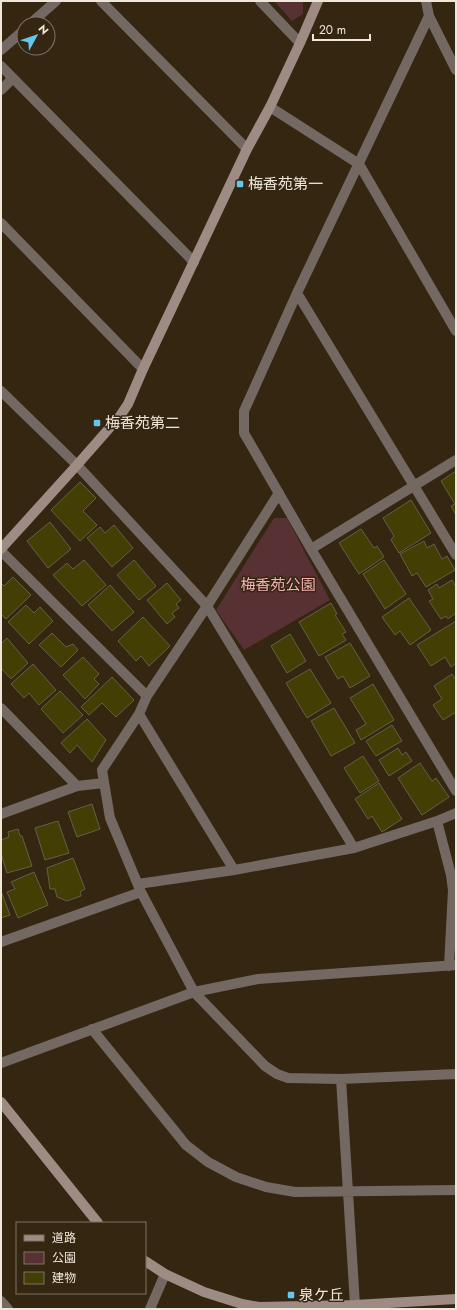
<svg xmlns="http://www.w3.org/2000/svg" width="457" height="1310" font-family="Jost,'Noto Sans JP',sans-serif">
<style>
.green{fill:#573134}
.building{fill:#423e04;stroke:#626147}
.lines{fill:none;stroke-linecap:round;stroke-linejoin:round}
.street{stroke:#746862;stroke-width:10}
.secondary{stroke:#9e8b83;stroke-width:10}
.poi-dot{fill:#64c5ee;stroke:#342611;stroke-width:1.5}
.labels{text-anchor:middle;stroke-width:3;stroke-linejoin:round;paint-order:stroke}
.poi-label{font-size:15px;fill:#efe6da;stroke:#342611;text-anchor:start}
.park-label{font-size:15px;fill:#f6b0b4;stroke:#342611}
</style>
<rect width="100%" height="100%" fill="#342611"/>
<path class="green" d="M274,1H303V14L292,21Z
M274,518H287L330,600L244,650L216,610Z"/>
<path class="building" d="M456,471V515L451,506L455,504L441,481Z
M80,482L96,498L83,511L97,525L80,541L51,510Z
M411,500L431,533L399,553L391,540L394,536L383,518Z
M50,522L71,549L48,568L27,541Z
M114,525L133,548L112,567L87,538L100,527L105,533Z
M361,529L374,548L377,546L384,557L359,574L339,543Z
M424,541L427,548L434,544L442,559L447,556L455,570L426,587L417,573L412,576L400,554Z
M84,560L106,585L82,606L53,575L67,563L73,569Z
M134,560L156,586L139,600L117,575Z
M384,560L406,594L385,609L363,574Z
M13,577L31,595L6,619L1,614V583L4,586Z
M452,580L456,587V613L448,619L446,616L441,619L429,601L433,599L428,590L437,584L439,588Z
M167,583L181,600L176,604L179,608L172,613L175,617L167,624L147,600Z
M110,585L134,612L112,631L88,605Z
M409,598L431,630L410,645L400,631L395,635L382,617Z
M331,603L337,614L335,615L346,632L342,634L346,640L319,656L299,622Z
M26,605L34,613L40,607L53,621L29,644L8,622Z
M143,617L170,646L149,666L141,656L136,661L118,641Z
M456,621V663L451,667L445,657L431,666L417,645Z
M52,633L66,647L73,644L78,650L61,667L39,645Z
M290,634L306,661L287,673L271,646Z
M7,638L28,663L11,679L1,668V644Z
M350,643L370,676L350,688L343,676L338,679L325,657Z
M83,657L99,674L94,679L99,684L85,699L63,675Z
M33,664L56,690L39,705L29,693L24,698L11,684Z
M310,669L331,703L307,718L286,683Z
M452,674L456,680V712L443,720L433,705L442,699L434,686Z
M112,677L134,700L116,717L102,703L89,715L81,707Z
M373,684L394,720L361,740L356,730L366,724L350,698Z
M60,691L83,715L63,733L41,709Z
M334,708L355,743L331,756L311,721Z
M87,719L106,740L92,762L77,745L70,753L61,743Z
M392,725L402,741L376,756L366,741Z
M398,748L402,755L406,752L412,761L389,776L379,760Z
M363,756L379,781L360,793L344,768Z
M420,763L432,781L436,778L449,797L422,815L398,778Z
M379,783L402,819L382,832L372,816L368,819L355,799Z
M92,804L100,829L77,837L68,812Z
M58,821L69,853L45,860L35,828Z
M18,829L20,836H22L32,866L7,873L1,854V840L9,837L8,832Z
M73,858L85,889L80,892L81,896L67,901L57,897L55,889H50L47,868Z
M34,872L48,905L18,918L7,892L15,889L11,882Z
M1,891L10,915L1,918Z"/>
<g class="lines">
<path class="street" d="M101,1L247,149
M260,1L300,43
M426,1L429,16L456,70
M429,16L297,293L244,411V433L311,549L456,791
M30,24L56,1
M1,50L24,30
M1,66L194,262
M1,90L13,78
M270,107L359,164L456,331
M1,223L143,369
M297,293L456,555
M1,391L77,465L207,606L354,848
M279,493L207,606L147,696L139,714L102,770L110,818L141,892L194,992L265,1066L277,1074L288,1078L341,1079L456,1074
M311,549L456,460
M1,551L147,696
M1,708L77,786
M139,714L234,870
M1,814L77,786L104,783
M437,821L451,875L453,890L449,966
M138,884L234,870L354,848L437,821L456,813
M1,942L141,892
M92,1029L186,1145L208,1162L236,1177L266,1187L295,1192L456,1190
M1,1063L194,992L258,979L456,965
M341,1079L355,1305
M1,1301L8,1309
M150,1309L165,1274"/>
<path class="secondary" d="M1,549L77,465L120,416L128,404L143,369L247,149L270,107L300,43L318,1
M1,1102L98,1223
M145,1261L165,1274L204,1292L242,1304L259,1307L355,1305L456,1299"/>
</g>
<g class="poi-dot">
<rect x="236" y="180" width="8" height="8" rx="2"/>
<rect x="93" y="419" width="8" height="8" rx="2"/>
<rect x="287" y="1291" width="8" height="8" rx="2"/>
</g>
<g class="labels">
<g class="poi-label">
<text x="248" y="189">梅香苑第一</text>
<text x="105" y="428">梅香苑第二</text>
<text x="299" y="1300">泉ケ丘</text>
</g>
<g class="park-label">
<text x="278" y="590">梅香苑公園</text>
</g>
</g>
<rect width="457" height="1310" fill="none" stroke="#efe6da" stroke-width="4"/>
<rect x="16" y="1222" width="130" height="72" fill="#342611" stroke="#7f7361"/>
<rect x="24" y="1235" width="20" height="6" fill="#9e8b83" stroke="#7f7361"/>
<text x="52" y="1242" font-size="12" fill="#efe6da">道路</text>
<rect x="24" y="1252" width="20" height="12" fill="#573134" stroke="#7f7361"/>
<text x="52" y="1262" font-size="12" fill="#efe6da">公園</text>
<rect x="24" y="1272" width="20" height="12" fill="#423e04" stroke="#7f7361"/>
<text x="52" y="1282" font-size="12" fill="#efe6da">建物</text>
<g transform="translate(36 36) rotate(50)"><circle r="19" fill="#342611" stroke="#7f7361"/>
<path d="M0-3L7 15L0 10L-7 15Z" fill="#64c5ee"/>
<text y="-6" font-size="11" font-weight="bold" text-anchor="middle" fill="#efe6da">N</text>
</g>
<path d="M313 34v6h57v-6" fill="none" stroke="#efe6da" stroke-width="2"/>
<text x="319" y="34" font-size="12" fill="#efe6da" stroke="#342611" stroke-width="3" paint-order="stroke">20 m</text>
</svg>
